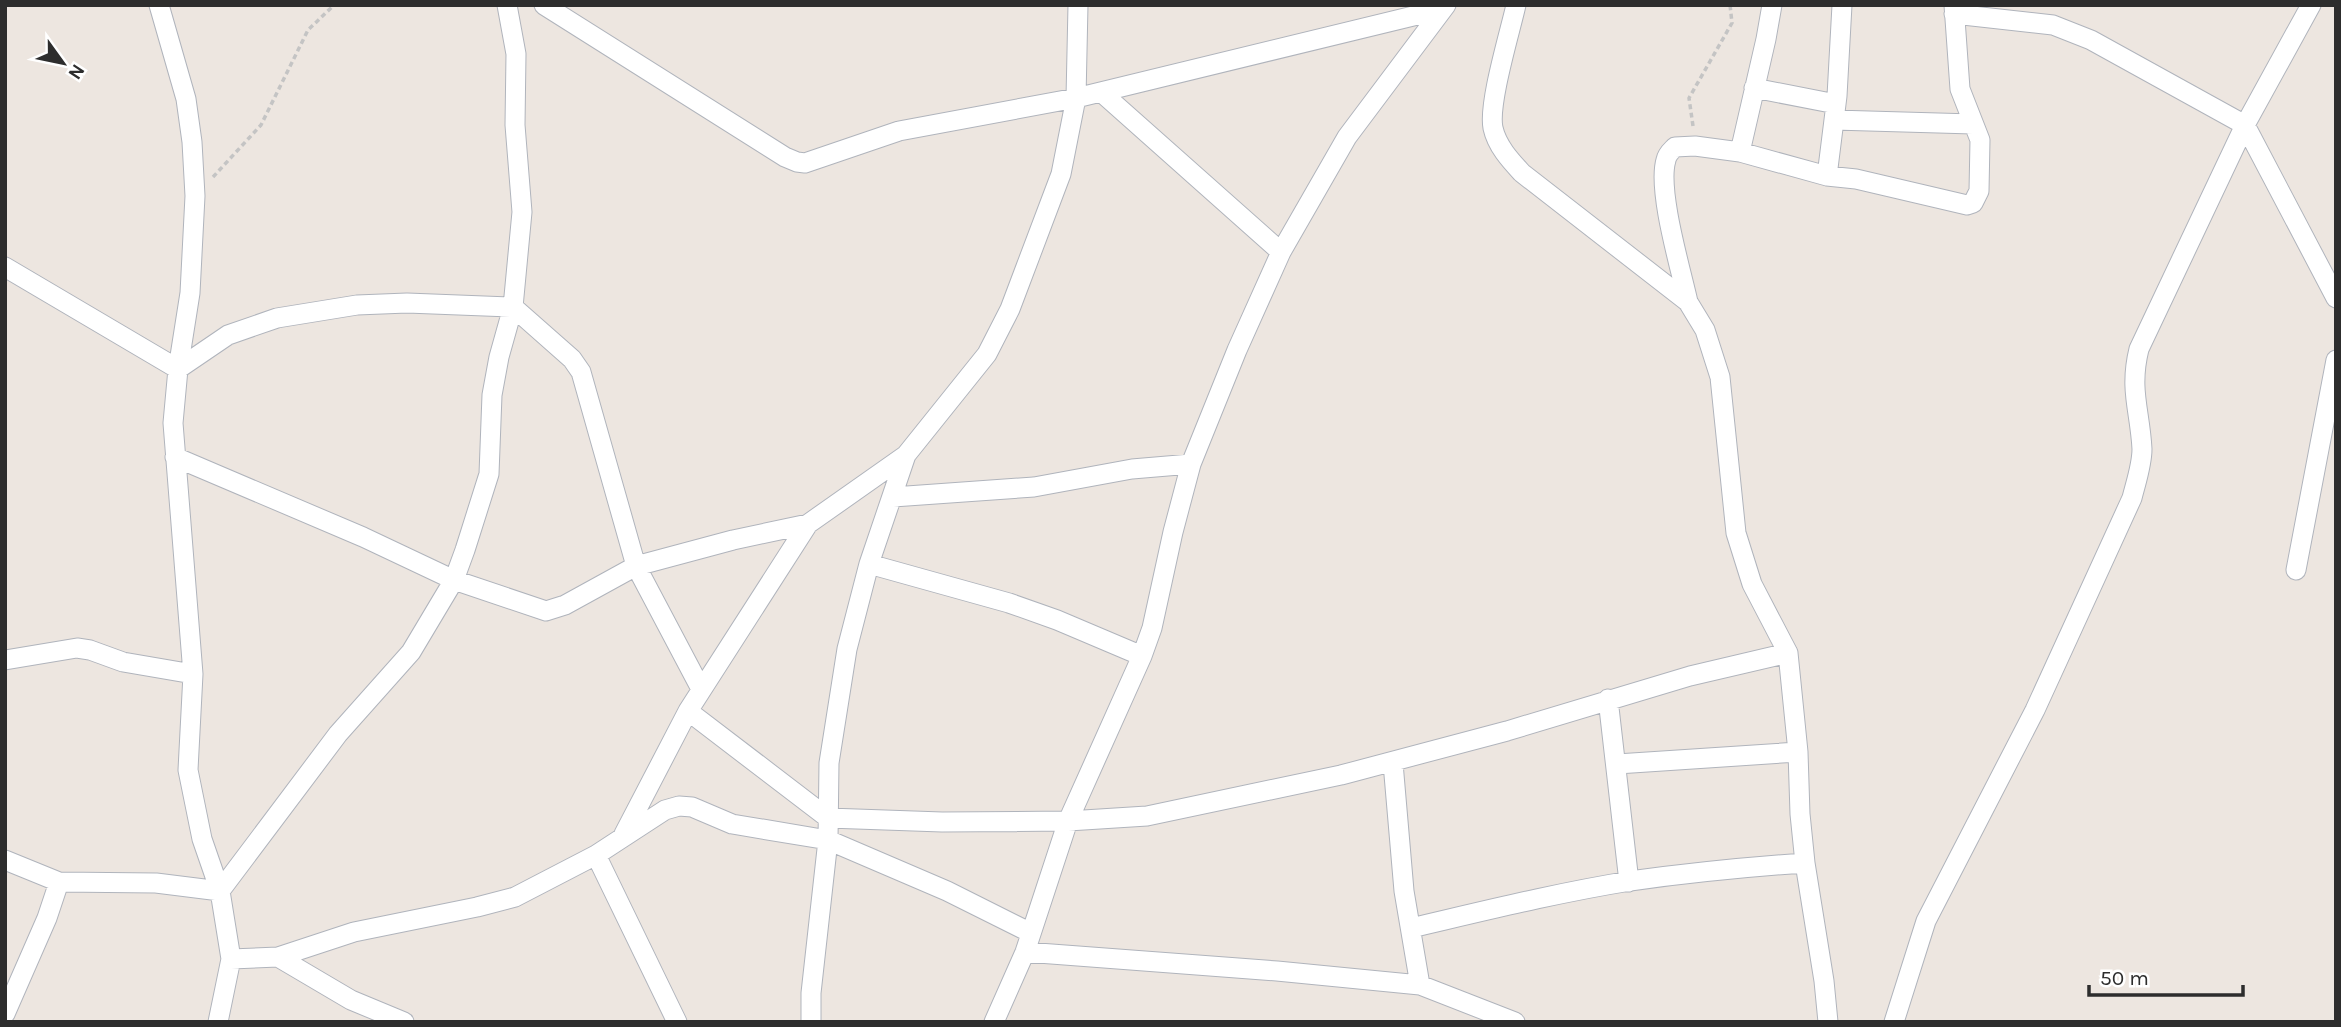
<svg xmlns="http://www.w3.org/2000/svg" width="2341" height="1027" font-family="Karla,sans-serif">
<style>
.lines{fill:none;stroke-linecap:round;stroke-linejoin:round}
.minor-casing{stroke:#b0b4bc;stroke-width:21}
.path{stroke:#c4c4c4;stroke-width:3.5;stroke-dasharray:5 3.5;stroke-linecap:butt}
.minor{stroke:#fff;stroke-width:19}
</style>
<rect width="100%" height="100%" fill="#ede6e0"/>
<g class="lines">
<g class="minor-casing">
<path id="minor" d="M544,5L785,157L797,162L805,163L899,131L1076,98L1442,9
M1516,5C1510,32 1488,104 1493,128C1497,146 1510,160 1522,173L1688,302L1705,330L1720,377L1736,533L1752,584L1788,653L1798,752L1800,814L1805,863L1824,981L1828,1022
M1954,14L2053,25L2091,40L2245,125L2336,298
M1754,88L1836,104
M1101,92L1281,252
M1834,120L1973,124
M1740,152L1766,39L1772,5
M1827,176L1837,96L1842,5
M5,267L178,369L228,335L277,318L357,305L407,303L513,307L572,359L581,372L636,566L701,689
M1688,302C1681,270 1657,190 1666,160C1667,154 1671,151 1675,147L1695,146L1740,152L1827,176L1856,179L1967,205L1973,203L1979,191L1980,140L1960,89L1954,5
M175,457L363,537L454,580L546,611L565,605L636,566L733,540L808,524L906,455
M893,497L1034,487L1132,469L1191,464
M808,524L688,711L828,818L942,822L1068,821L1147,816L1341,775L1507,731L1690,676L1788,653
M869,564L1009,603L1057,620L1142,656
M2296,570L2336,360
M5,660L77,648L90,650L123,662L193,674
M1608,699L1629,882
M1393,763L1404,891L1420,985
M1617,764L1798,752
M624,834L688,711
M596,855L677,1022
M5,860L59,882L156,883L220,891L202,839L188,770L193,674L173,423L178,369L190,293L195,196L192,142L186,99L159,5
M1411,928C1484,911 1556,893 1630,881C1688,873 1747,867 1805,863
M1025,952L1277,971L1420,985L1515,1022
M278,957L351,1000L404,1022
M231,959L278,957L354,932L477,907L515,897L596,855L665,810L679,806L692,807L732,824L828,840L947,891L1031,933
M5,1014L47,918L59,882
M218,1022L231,959L220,891L338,734L411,652L454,580L465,550L489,474L492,395L499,357L513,307L522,212L515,125L516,54L507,5
M811,1022V993L828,840L829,763L847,649L869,564L906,455L987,354L1010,309L1061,174L1076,98L1078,5
M994,1022L1025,952L1068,821L1142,656L1152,628L1173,532L1191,464L1237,350L1281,252L1347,137L1446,5
M1894,1022L1926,921L2035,710L2132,498C2136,482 2142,465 2142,449C2140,410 2129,390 2139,349L2245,125L2311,5"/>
</g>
<path class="path" d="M1693,126L1689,98L1732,23L1730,5
M213,177L261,125L308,30L334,5"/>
<use href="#minor" class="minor"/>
</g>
<rect width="2341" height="1027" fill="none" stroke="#2d2d2d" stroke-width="14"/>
<g transform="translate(63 63) rotate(123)" stroke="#ffffff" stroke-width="5" paint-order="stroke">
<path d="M0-5L12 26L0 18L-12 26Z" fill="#2d2d2d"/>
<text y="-10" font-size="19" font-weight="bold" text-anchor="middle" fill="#2d2d2d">N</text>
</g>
<path d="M2089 985v10h154v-10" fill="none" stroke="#2d2d2d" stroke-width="3.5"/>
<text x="2100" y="985" font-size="21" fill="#2d2d2d" stroke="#ffffff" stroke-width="5" paint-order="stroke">50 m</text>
</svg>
